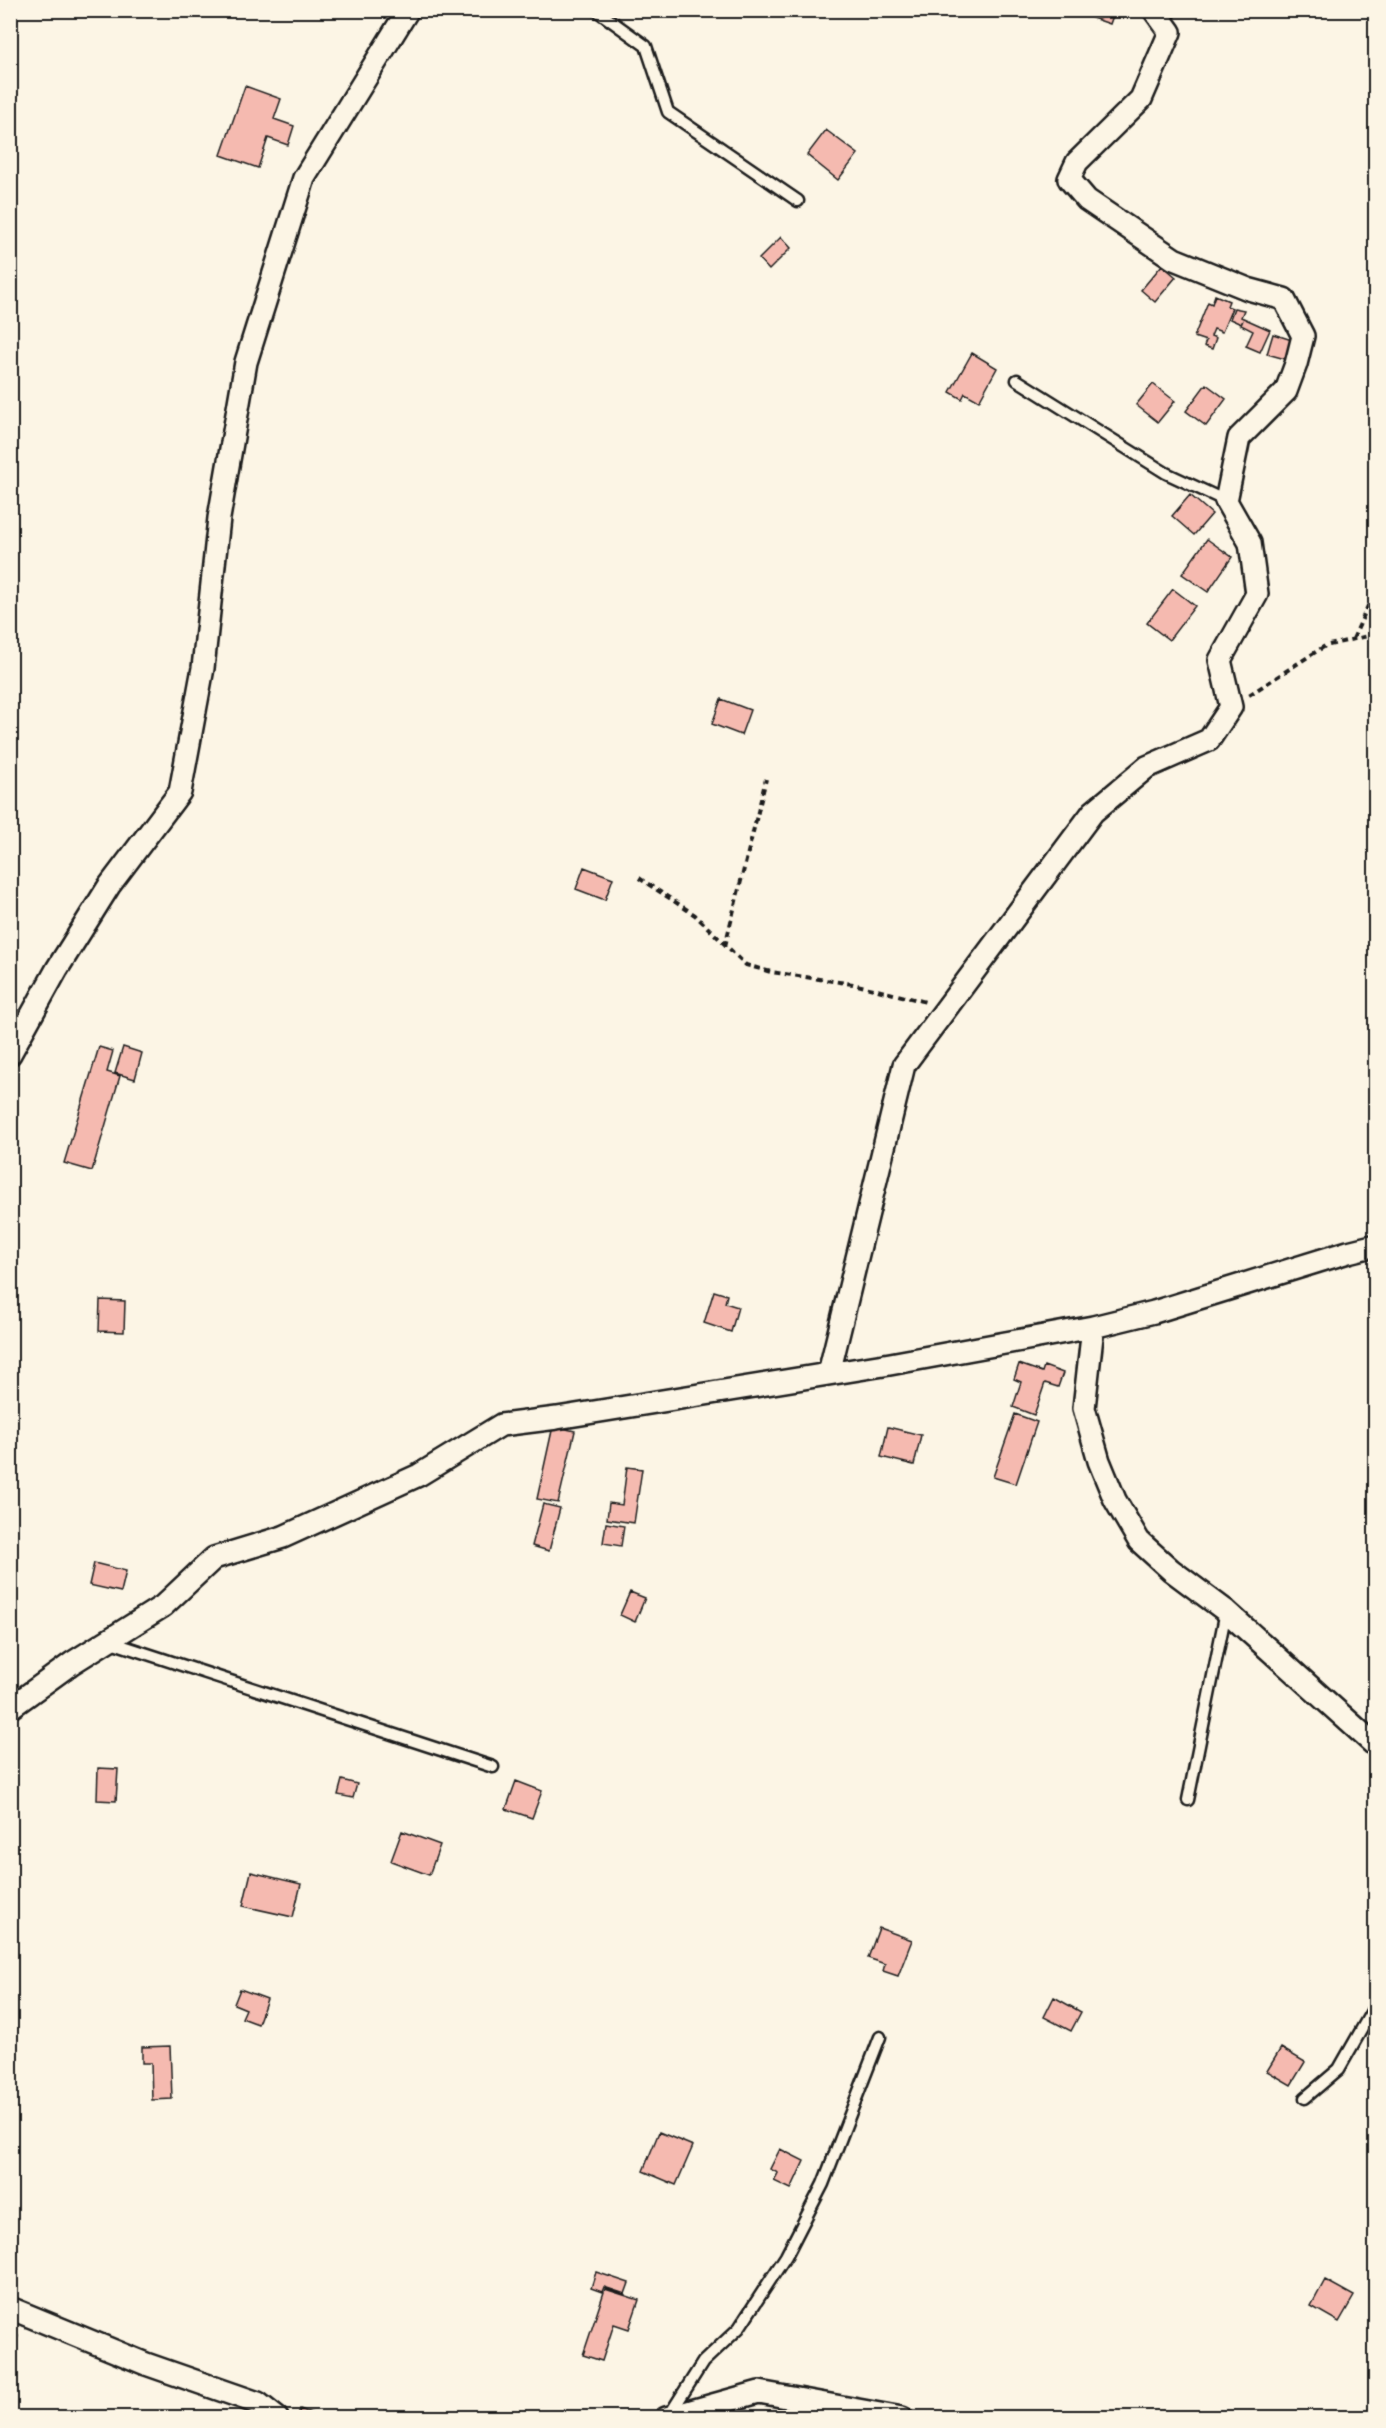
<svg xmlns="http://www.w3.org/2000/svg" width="1386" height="2428" font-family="Mynerve,sans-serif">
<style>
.building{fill:#f5bab0;stroke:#1c1c1c;stroke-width:1.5}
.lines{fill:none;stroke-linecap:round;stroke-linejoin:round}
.service-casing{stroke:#1c1c1c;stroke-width:15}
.minor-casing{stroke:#1c1c1c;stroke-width:26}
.path{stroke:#1c1c1c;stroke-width:4;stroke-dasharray:6 4.5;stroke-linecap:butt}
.service{stroke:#fcf5e5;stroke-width:10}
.minor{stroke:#fcf5e5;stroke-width:21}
</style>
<rect width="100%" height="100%" fill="#fcf5e5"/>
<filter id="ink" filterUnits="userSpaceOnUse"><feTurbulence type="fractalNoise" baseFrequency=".0167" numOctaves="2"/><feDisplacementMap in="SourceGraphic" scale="12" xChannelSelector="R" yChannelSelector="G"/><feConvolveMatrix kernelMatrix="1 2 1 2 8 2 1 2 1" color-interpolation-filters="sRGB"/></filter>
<g filter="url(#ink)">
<path class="building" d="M1083,10H1115L1110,24L1081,14Z
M245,86L281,99L274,119L294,126L288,145L268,138L258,168L221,155Z
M826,130L858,154L838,180L807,155Z
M781,237L791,248L769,270L759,259Z
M1162,265L1176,277L1155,302L1141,290Z
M1215,295L1229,301L1227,306L1232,308L1222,332L1214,329L1211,336L1216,338L1212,349L1204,346L1206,341L1194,337L1208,302L1212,304Z
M1234,308L1244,310L1241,317L1270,330L1260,352L1246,346L1253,331L1241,325L1243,320L1241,324L1230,319Z
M1273,334L1295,341L1289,360L1267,354Z
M972,353L997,368L979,401L965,393L962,399L950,392Z
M1153,384L1175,401L1158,422L1136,405Z
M1206,384L1226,399L1206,426L1186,411Z
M1190,495L1212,514L1194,535L1172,516Z
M1207,539L1232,557L1208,592L1182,574Z
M1173,589L1195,606L1169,640L1147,623Z
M721,699L750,710L741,735L712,724Z
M584,867L613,878L605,900L576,889Z
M99,1047L113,1051L107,1072L120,1076L92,1171L64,1163Z
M123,1047L142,1053L135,1079L115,1073Z
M714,1291L727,1295L725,1303L738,1307L731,1332L704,1323Z
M100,1300L125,1301L124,1332L99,1331Z
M1019,1364L1042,1372L1044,1366L1063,1373L1058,1387L1045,1383L1034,1415L1013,1407L1021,1382L1014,1379Z
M1015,1414L1037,1422L1016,1484L993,1477Z
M553,1426L575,1431L558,1503L537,1499Z
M888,1427L921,1435L914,1465L881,1457Z
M627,1467L642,1469L634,1523L607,1519L609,1503L622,1505Z
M543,1504L560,1508L549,1551L532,1546Z
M606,1523L624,1526L621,1546L603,1543Z
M94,1563L126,1571L121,1592L89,1585Z
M630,1592L645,1598L635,1622L620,1615Z
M98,1768L118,1769L116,1801L97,1800Z
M342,1780L357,1784L353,1798L338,1795Z
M516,1781L542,1791L532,1818L506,1809Z
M402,1831L440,1845L429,1875L391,1861Z
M251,1872L301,1884L293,1917L243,1906Z
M879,1928L912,1940L898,1976L883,1971L885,1964L868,1958Z
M240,1989L267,1999L258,2024L242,2018L246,2009L234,2004Z
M1054,1997L1081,2012L1071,2031L1044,2017Z
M170,2046L172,2099L152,2100L151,2063H142V2047Z
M1281,2048L1305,2062L1291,2085L1267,2071Z
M659,2132L693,2146L676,2185L643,2171Z
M780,2149L804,2161L791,2189L774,2181L778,2173L770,2169Z
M596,2272L629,2283L625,2294L604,2287L602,2292L591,2288Z
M1325,2280L1354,2296L1339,2322L1311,2306Z
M605,2289L639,2300L629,2329L614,2324L602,2361L583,2355Z
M10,2334L18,2336L10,2364Z
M300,2409L324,2418H297Z"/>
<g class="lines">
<g class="service-casing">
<path id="service" d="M596,10L646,46L668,112L798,201
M1017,380L1166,473L1226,501
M108,1641L493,1767
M1188,1800L1226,1611
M1305,2098L1339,2069L1376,2004
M670,2414L703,2362L739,2328L786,2256L823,2184L880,2037"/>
</g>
<g class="minor-casing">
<path id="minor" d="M10,1054L57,969L109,886L180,792L203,668L219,518L246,362L304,178L408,10
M1093,1327L1154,1312L1348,1252L1376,1245
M829,1373L904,1065L1093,812L1147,767L1209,740L1231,707L1220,660L1257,594L1250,543L1226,501L1239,438L1286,391L1296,364L1303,336L1284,299L1248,289L1174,259L1087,200L1069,179L1077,162L1141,99L1170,32L1154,10
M10,1708L72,1663L163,1606L214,1558L283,1537L419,1475L501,1425L557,1418L890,1364L1093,1327L1084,1408L1099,1461L1115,1500L1139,1541L1171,1570L1226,1611L1376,1746
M10,2308L146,2364L258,2403L277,2418
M666,2418L759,2392L902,2418"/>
</g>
<path class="path" d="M1353,639L1376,588
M1249,695L1325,646L1376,634
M639,878L695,915L746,965L771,972L853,984L926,1002
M725,946L766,779"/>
<use href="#service" class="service"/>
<use href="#minor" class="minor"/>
</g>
</g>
<rect width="1386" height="2428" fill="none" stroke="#fcf5e5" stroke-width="36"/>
<rect x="18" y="18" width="1350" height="2392" fill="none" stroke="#1c1c1c" stroke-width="2" filter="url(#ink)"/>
</svg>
